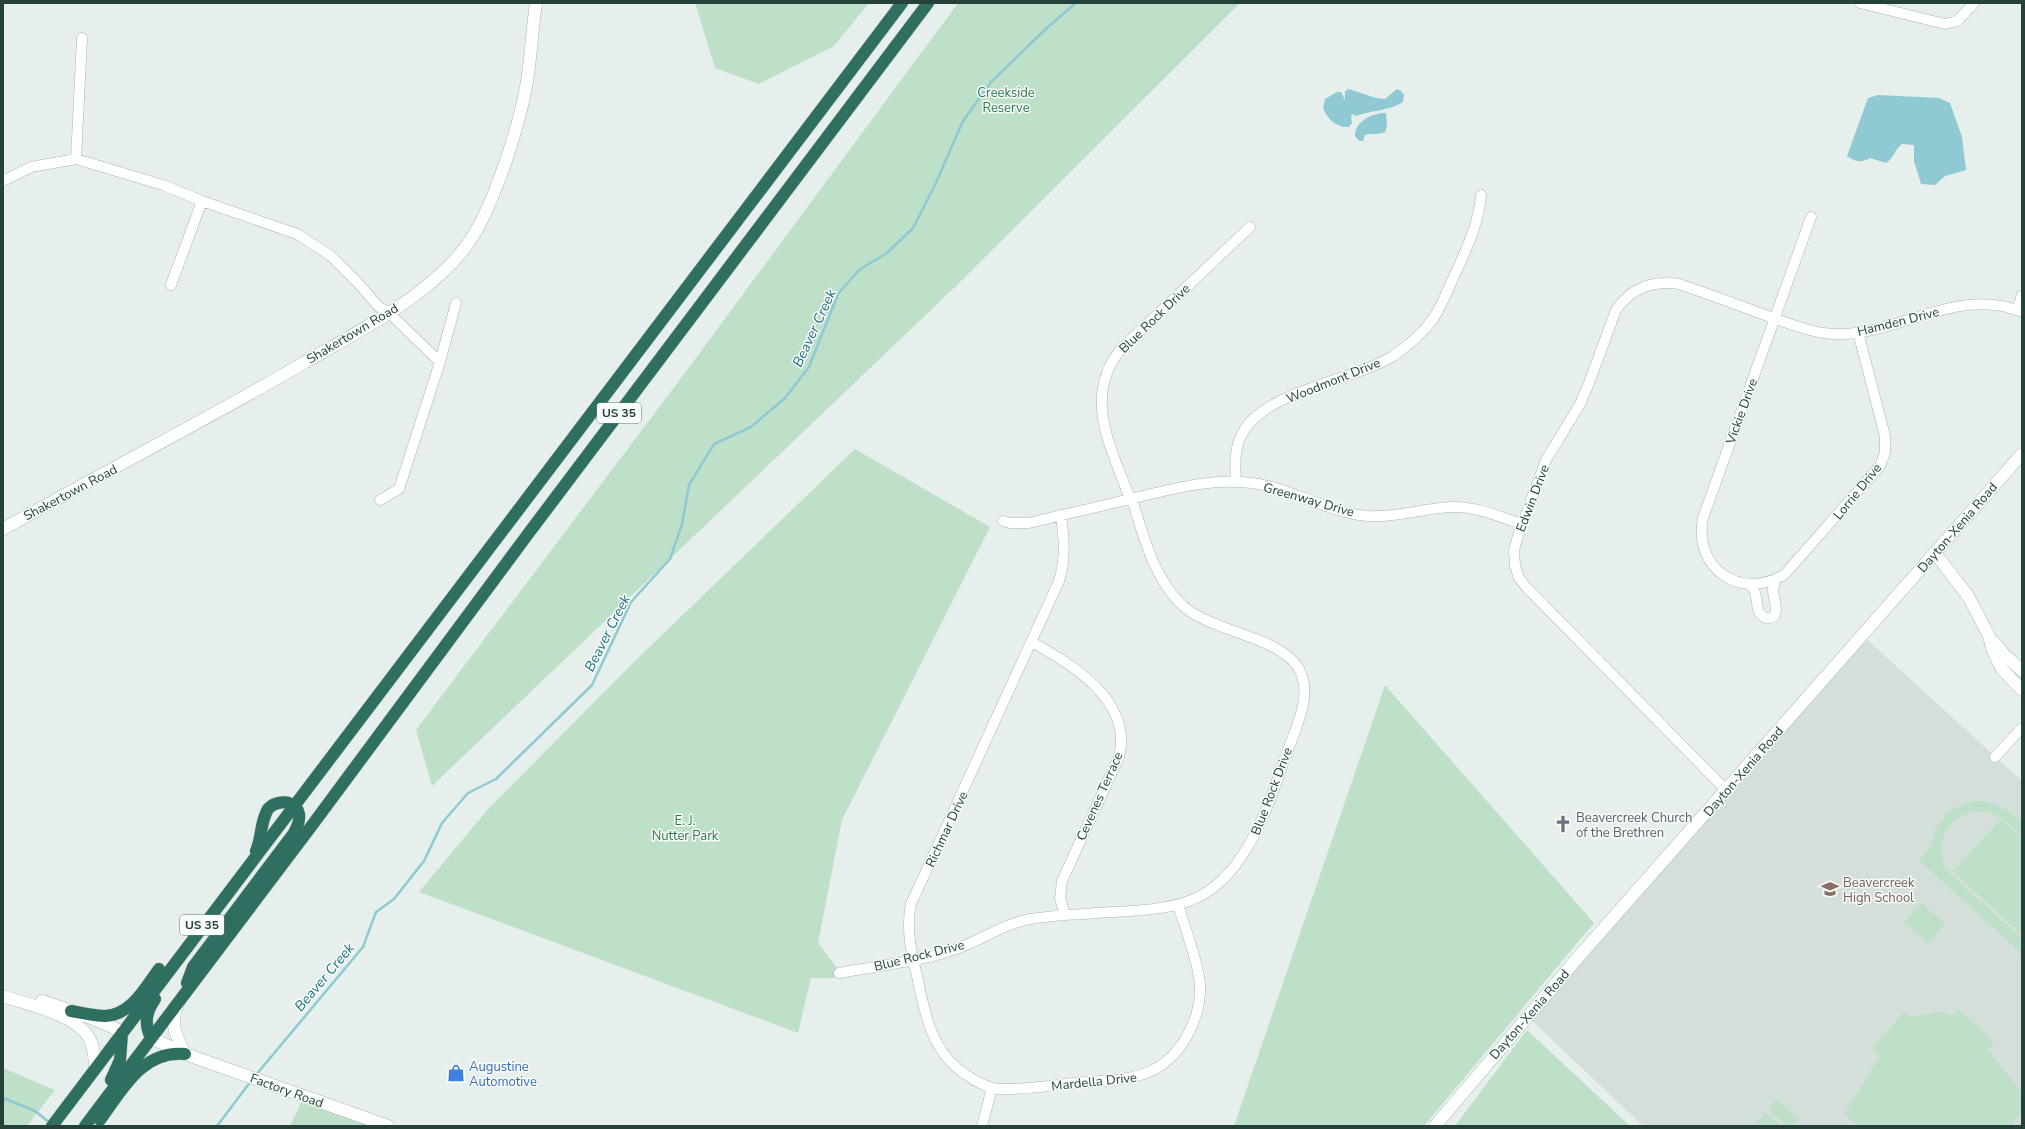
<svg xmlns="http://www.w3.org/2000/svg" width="2025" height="1129" font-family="'Nunito Sans',sans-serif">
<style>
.built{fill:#d4dfda}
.green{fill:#bfe0c8}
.water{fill:#8ec9d4}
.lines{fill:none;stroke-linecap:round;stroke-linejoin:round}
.stream{stroke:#8ec9d4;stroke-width:2.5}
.street-casing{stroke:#a8b8b2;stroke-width:11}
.secondary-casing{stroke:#a4bbb3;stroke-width:13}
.highway-casing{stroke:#c2cac8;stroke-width:13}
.street{stroke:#fff;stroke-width:10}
.secondary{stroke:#fff;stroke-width:12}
.highway{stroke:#2f6f62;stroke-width:12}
.labels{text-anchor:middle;stroke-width:3;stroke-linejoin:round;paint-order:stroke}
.shield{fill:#f7fbf9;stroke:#637a73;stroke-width:1}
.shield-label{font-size:12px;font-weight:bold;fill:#24423a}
.park-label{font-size:13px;fill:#2d7a4b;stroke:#f7fbf9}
.street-label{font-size:13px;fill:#24423a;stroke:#f7fbf9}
.worship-label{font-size:13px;fill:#5b616d;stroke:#f7fbf9;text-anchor:start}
.education-label{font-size:13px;fill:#785e54;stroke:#f7fbf9;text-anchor:start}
.shop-label{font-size:13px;fill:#366cbe;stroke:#f7fbf9;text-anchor:start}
.water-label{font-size:14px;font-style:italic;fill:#1c6f80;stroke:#f7fbf9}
</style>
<rect width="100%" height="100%" fill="#e6efeb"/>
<path class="built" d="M1862,635L2022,781V1126H1643L1527,1016Z"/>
<path class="green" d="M695,3H869L834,46L759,84L715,68Z
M958,3H1240L954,288L432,786L416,730L690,366Z
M855,449L990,527L842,820L818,943L837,968L836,978H811L798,1033L419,892L489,808L637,659Z
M1385,685L1594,923L1424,1126H1234Z
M1975,801C1995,801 2008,809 2022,822V836C2012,827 2003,816 1990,813C1958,804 1930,838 1946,868C1951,877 1962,884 1970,892C1987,907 2005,923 2022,939V954L1919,860L1931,846L1935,830L1945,815L1960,805Z
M2001,819L2022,838V935L1953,871Z
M1922,903L1945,924L1928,944L1904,922Z
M1958,1009L1994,1041L1988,1050L2022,1093V1112L2010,1126H1858L1844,1114L1880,1056L1872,1048L1904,1012L1910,1017L1939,1012L1953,1015Z
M1527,1030L1630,1126H1455Z
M3,1068L55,1090L27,1126H3Z
M304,1096L388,1126H290Z
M1777,1099L1798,1119L1792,1126H1787L1768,1109Z
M1765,1112L1781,1126H1761L1756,1122Z"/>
<path class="water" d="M1349,89L1376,98L1385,99L1397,89L1401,91L1404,95L1403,102C1389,111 1372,110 1356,116L1353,114L1351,116L1352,123L1349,127C1337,128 1327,119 1323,108L1325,99L1337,92H1341L1345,100V91Z
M1878,95L1939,98L1950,103L1962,137L1966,170L1945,176L1935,185L1921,184L1914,161V145L1902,144C1894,150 1894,158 1886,163L1870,158C1861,163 1855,162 1847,156L1868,98Z
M1386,113L1387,126L1385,132C1378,135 1372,133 1365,135L1363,141H1359L1355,136C1355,121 1372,113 1386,113Z"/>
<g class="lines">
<path class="stream" d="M255,1076L363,947L376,912L394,899L424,861L442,823L468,793L496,779L592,685L631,602L670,559L682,524L689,485L714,444L751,427L785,398L809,367L838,294L859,270L887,253L913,228L935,185L963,121L991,82L1049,26L1076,3
M3,1098L35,1111L50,1123
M217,1126L251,1081"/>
<g class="street-casing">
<path id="street" d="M1860,3L1945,24L1957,21L1974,3
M76,159L82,38
M3,181L31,167L76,159L163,185L202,201L297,234L331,256L357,282L379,307L388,312L440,362L399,489L380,500
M1811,217L1703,518C1693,569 1741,601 1785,574L1880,466L1885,453V436L1858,332
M171,285L202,201
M2017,310L2022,295
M440,362L456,303
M1236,482C1235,465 1234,449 1242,434C1263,391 1353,381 1393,356C1408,346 1422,334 1433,319C1441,307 1446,294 1452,281C1464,254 1479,225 1481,195
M1130,499C1112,449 1081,396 1122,348L1250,227
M1061,515C1064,538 1066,558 1059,581L911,904C906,928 911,952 917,976C925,1014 931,1051 965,1074C976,1082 985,1087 998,1089C1023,1090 1049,1086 1074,1083C1121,1079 1161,1083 1187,1036C1196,1020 1201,1002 1200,984C1198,961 1185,928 1178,905
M1003,521L1010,523H1029C1066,514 1102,506 1138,497C1176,488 1213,478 1252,483C1292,488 1328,513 1368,516C1396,518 1424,508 1452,507C1475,506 1500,517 1522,524
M1748,584C1759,591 1755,602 1759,612C1761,615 1763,617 1766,618C1783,620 1773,598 1773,590C1773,586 1775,582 1777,578
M1032,642C1074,666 1133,701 1119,757L1062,881L1060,898L1065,915
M1995,757L2022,728
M1726,790L1527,588L1519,578L1515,566L1514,550L1518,536L1546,460L1580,404L1589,383L1616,310C1631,288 1653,280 1679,284C1708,294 1736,304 1765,315C1788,323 1811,333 1835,334C1898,336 1959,285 2022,312
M839,973C877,966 919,962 956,949C980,941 1001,925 1026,920C1049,915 1073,915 1097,913C1127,911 1161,911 1189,901C1244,882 1268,807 1285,758C1294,731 1314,696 1299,669C1280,636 1214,633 1183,606C1154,579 1143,535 1132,499
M982,1126L992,1088"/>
</g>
<g class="secondary-casing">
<path id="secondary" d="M3,529C102,473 204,421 302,364C359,331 444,289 476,231C497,194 518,129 526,87C531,59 532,31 536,3
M1935,553L1968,596L1989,636L1993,651L2002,669L2022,690
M1994,642L2003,653L2022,671
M3,996C28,1005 81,1015 91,1042C94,1051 95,1060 95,1069
M42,1001L94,1019L123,1032
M178,1004C169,1026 176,1034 185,1054
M151,1038L185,1054L388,1126
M1435,1126L1574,962L2022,454"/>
</g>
<g class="highway-casing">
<path id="highway" d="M187,983L193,967L294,833C312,801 278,796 268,809C260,822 262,838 256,851
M71,1011C82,1013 94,1016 105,1016C131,1015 145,988 159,969
M151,1038C144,1023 146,1012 155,999
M111,1080L120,1060L122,1033
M100,1120C122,1090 142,1050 185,1054
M52,1126L902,3
M85,1126L313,824L528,534L928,3"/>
</g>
<use href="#street" class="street"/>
<use href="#secondary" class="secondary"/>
<use href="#highway" class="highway"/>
</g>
<defs>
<g id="church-bare" transform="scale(1.38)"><path d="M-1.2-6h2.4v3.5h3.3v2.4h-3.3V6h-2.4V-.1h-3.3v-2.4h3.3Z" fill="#6b7280" stroke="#f7fbf9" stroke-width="2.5" paint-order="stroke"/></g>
<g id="school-bare" transform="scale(1.38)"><path d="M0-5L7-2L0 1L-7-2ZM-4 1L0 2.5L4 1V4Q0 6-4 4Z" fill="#8d6e63" stroke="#f7fbf9" stroke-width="2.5" paint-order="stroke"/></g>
<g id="shop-bare" transform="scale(1.38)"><path d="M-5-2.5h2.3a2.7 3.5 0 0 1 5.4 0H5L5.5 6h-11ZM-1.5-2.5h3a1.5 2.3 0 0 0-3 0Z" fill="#3f7fe0" stroke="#f7fbf9" stroke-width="2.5" paint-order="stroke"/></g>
</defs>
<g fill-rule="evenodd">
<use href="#church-bare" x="1563" y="824"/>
<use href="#school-bare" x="1830" y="889"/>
<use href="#shop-bare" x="456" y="1073"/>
</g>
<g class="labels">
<g class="shield">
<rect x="597" y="403" width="44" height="20" rx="3"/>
<rect x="180" y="915" width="44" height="20" rx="3"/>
</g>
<g class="shield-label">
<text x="619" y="417">US 35</text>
<text x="202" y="929">US 35</text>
</g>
<g class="park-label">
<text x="1006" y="97">Creekside<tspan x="1006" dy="15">Reserve</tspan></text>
<text x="685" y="825">E. J.<tspan x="685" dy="15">Nutter Park</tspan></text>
</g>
<g class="street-label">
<text transform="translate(1154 318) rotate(-44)" y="5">Blue Rock Drive</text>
<text transform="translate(1898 321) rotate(-14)" y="5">Hamden Drive</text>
<text transform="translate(352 333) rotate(-31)" y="5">Shakertown Road</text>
<text transform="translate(1333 380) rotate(-22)" y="5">Woodmont Drive</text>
<text transform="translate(1741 411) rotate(-70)" y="5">Vickie Drive</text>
<text transform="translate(1857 491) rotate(-51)" y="5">Lorrie Drive</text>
<text transform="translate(70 492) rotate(-28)" y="5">Shakertown Road</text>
<text transform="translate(1532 498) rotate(-69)" y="5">Edwin Drive</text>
<text transform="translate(1309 499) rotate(16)" y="5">Greenway Drive</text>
<text transform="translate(1957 527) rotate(-49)" y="5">Dayton-Xenia Road</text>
<text transform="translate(1743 771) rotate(-49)" y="5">Dayton-Xenia Road</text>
<text transform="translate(1271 791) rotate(-69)" y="5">Blue Rock Drive</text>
<text transform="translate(1099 796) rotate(-66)" y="5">Cevenes Terrace</text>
<text transform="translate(946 829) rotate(-65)" y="5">Richmar Drive</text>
<text transform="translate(919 955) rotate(-14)" y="5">Blue Rock Drive</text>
<text transform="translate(1529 1014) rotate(-49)" y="5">Dayton-Xenia Road</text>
<text transform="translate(1094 1081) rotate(-6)" y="5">Mardella Drive</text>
<text transform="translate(287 1090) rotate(20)" y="5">Factory Road</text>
</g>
<g class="worship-label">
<text x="1576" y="822">Beavercreek Church<tspan x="1576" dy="15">of the Brethren</tspan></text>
</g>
<g class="education-label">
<text x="1843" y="887">Beavercreek<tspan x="1843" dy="15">High School</tspan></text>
</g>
<g class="shop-label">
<text x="469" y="1071">Augustine<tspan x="469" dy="15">Automotive</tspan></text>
</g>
<g class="water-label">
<text transform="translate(814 328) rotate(-65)" y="5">Beaver Creek</text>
<text transform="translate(607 633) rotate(-63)" y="5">Beaver Creek</text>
<text transform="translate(324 977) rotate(-50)" y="5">Beaver Creek</text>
</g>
</g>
<rect width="2025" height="1129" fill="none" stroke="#24423a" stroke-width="8"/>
</svg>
